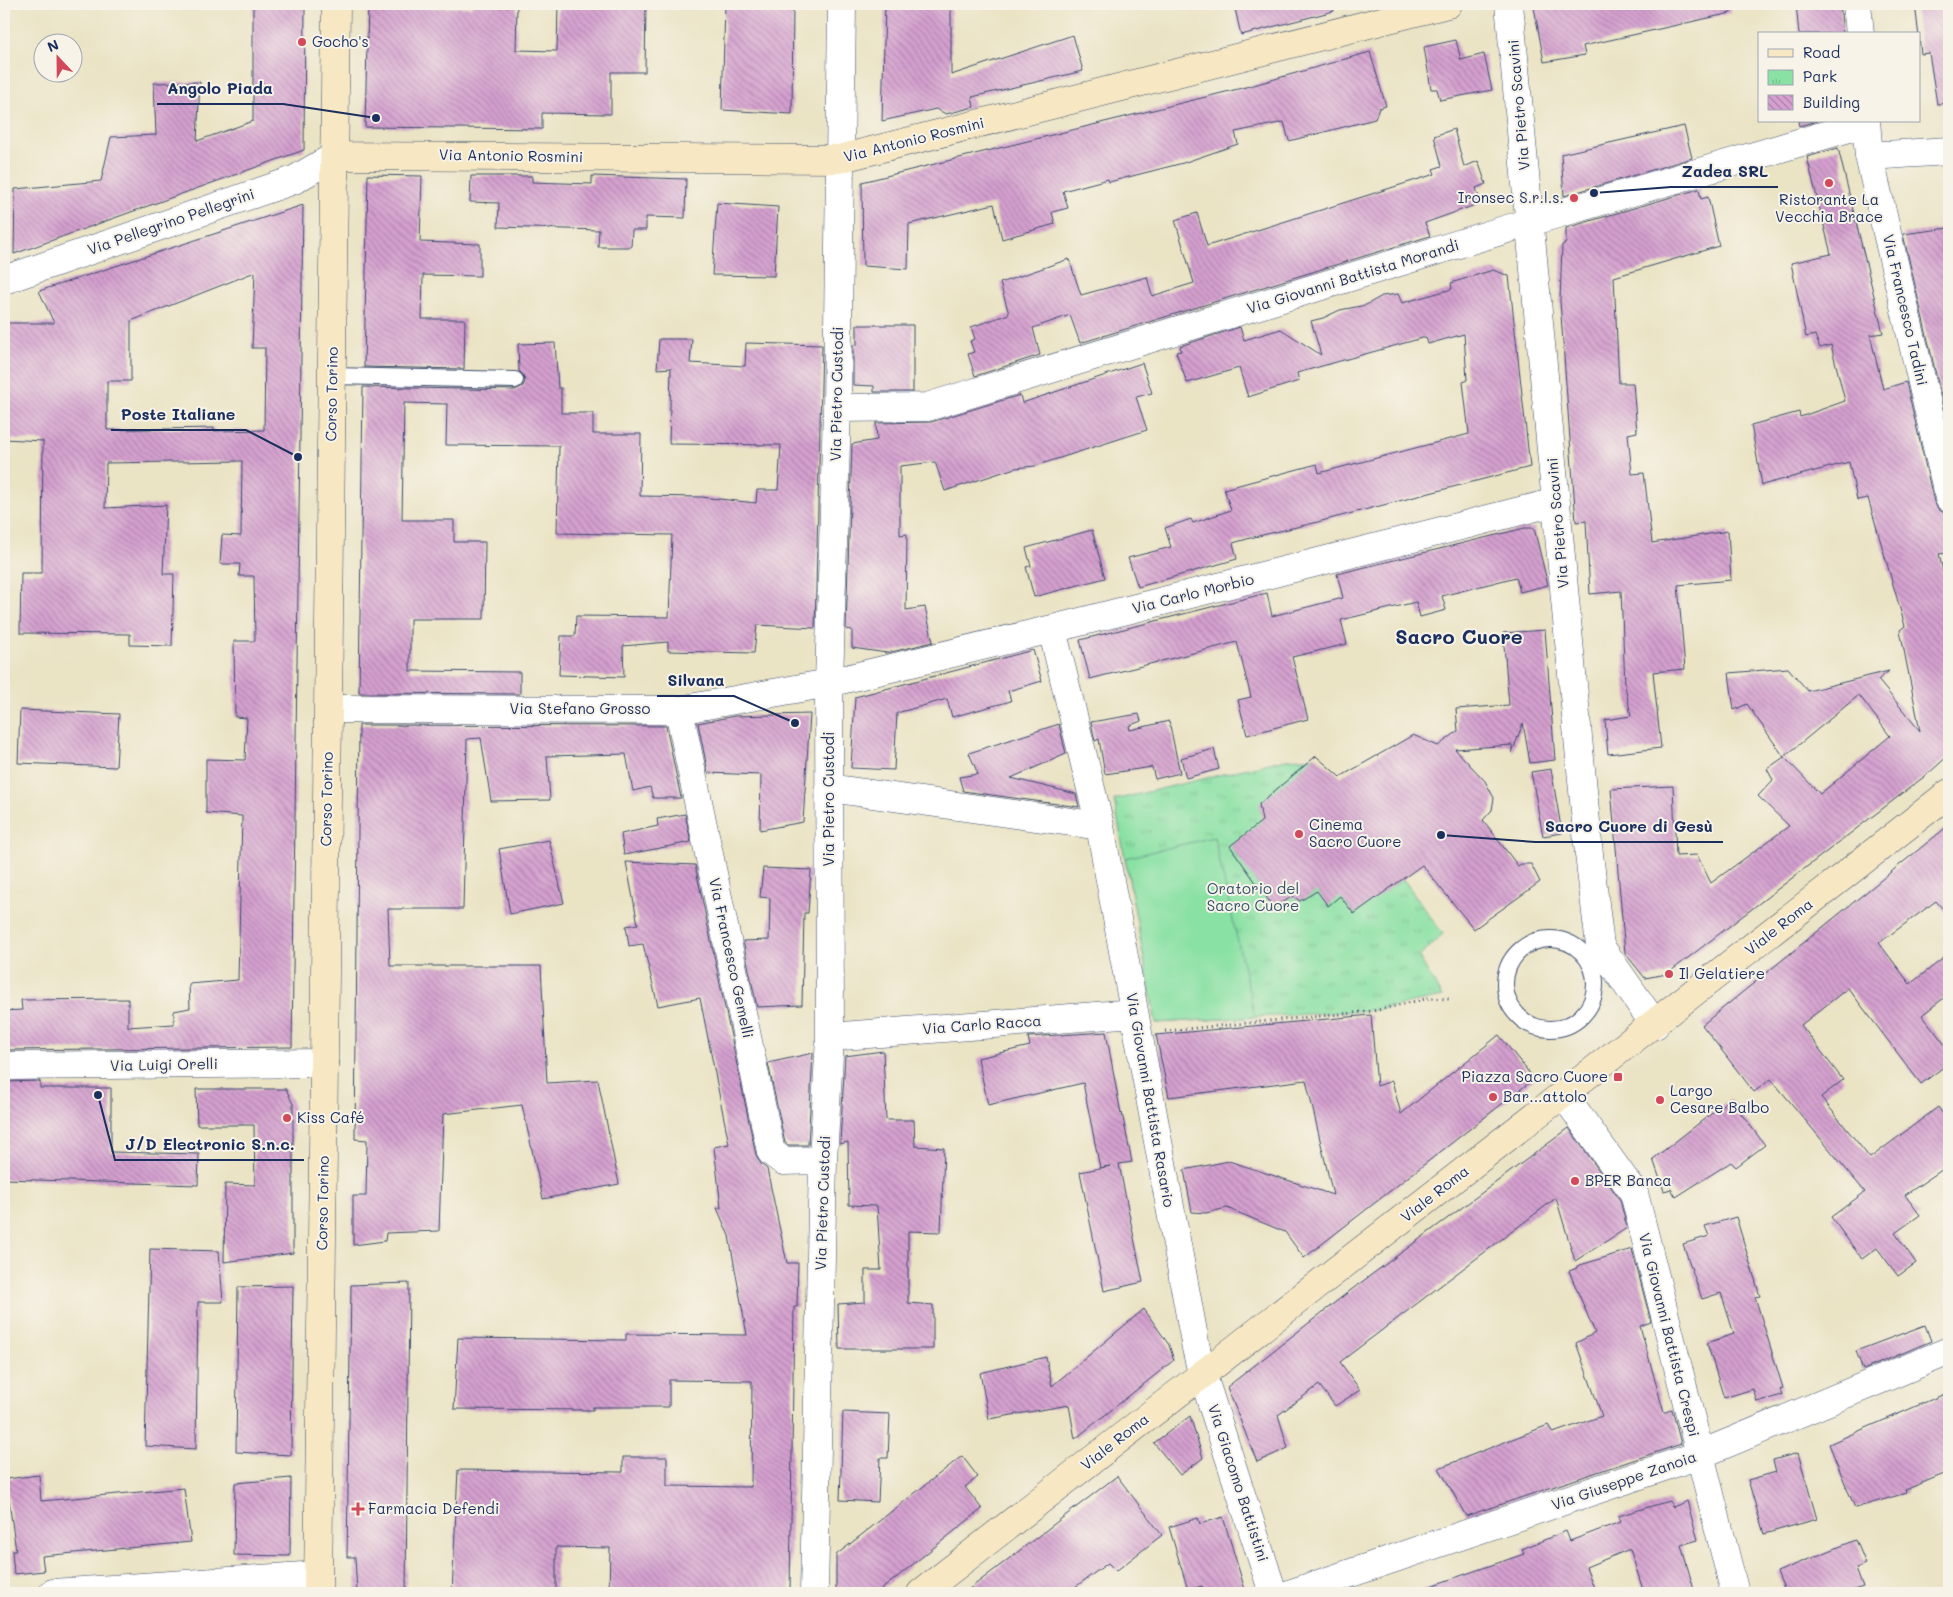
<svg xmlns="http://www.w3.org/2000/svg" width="1953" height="1597" font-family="Mali,sans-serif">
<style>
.park{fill:url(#park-tufts);stroke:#528881}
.pitch{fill:#8ae1a4;stroke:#528881}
.building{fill:url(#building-back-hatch);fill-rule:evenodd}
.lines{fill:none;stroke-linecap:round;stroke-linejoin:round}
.lane-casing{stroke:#3a4a6d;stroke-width:18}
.street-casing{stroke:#3a4a6d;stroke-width:29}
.secondary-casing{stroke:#3a4a6d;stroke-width:29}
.path{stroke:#3a4a6d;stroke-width:3;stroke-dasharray:1 4;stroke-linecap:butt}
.lane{stroke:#fff;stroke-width:16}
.street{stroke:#fff;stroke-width:28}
.secondary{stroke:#f7e8c3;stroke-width:28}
.poi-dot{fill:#d1495b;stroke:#f7f3e8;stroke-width:2}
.labels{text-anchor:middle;stroke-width:4;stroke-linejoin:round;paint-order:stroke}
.poi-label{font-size:15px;fill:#1b2f5e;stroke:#f7f3e8;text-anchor:start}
.street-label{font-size:15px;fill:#1b2f5e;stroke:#f7f3e8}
.park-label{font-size:15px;fill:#31536c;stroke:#f7f3e8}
.district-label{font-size:20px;font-weight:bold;fill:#1b2f5e;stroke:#f7f3e8}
.leader{fill:none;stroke:#1b2f5e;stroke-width:2}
.callout-dot{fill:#1b2f5e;stroke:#f7f3e8;stroke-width:2}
.callout-label{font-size:16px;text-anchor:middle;font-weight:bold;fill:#1b2f5e;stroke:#f7f3e8;stroke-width:4;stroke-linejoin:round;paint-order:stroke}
</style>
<defs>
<pattern id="park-tufts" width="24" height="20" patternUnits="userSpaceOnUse" patternTransform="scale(1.25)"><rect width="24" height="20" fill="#8ae1a4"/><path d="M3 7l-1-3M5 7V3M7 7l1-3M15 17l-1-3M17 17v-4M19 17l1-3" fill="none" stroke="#76c190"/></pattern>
<pattern id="building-back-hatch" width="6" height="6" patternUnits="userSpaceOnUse" patternTransform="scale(1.25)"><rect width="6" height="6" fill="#d5a0cf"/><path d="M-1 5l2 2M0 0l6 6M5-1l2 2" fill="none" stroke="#ac83ab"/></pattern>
</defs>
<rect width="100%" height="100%" fill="#f7f3e8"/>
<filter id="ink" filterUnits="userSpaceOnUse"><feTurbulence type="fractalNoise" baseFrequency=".02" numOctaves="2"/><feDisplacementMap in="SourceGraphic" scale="10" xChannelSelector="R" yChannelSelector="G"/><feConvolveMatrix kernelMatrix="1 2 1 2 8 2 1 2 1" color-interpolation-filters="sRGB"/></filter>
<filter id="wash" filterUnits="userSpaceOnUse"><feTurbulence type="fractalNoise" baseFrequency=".0096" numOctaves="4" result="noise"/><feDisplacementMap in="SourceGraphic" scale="20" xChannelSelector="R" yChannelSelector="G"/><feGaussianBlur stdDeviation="1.12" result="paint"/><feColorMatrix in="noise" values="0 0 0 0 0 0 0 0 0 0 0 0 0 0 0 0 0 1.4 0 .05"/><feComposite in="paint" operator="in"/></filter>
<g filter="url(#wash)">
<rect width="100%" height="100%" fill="#eae3c4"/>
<path class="park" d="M1316,757L1393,886L1403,879L1443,934L1419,957L1442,997L1377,1010L1156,1023L1114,800L1286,759Z"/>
<path class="pitch" d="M1214,837L1255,1017L1156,1023L1125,858Z"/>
<g id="blocks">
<path class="building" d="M253,4H305L304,150L14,254L15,189L101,181L111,137L156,135L154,83L200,82L197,141L253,121Z
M368,4H418V8L472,7V4H517L516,50L557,51L558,4H646L645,72H611V114L542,113V129L365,127Z
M725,4H793L792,114L722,110Z
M885,4H951V75L1073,35L1083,71L972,97L974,107L946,114L936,109L882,121Z
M1234,4H1333L1334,11L1241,35Z
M1552,4H1730L1731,13L1583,46L1585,55L1544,62L1534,7Z
M1796,4H1840L1843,34H1799Z
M1915,4H1949V103L1937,104L1929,53L1921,54Z
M1456,40L1461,60L1484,54L1492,90L1440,100L1437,89H1431L1424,47Z
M1370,52L1386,106L1379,108L1375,119L1289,141L1284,122L1235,132L1238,144L1183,163L1109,182L1108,179L1063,191L1068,208L1052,212L1055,224L1002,239L994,204L909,224L908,269L863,266L862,182L1250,86Z
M1798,121H1817L1799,126Z
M1684,126L1692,158L1564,196L1561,154Z
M1454,129L1464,167L1478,161L1486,184L1476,188L1481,203L1425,223L1430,236L1080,343L1070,315L1033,328L1040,355L975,376L968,354L974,352L970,341L975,339L971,327L1009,314L1000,283L1069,259L1081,295L1147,277L1152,296L1194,283L1175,220L1197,213L1207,246L1435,174L1433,169L1442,166L1434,136Z
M1838,148L1883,333L1870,335L1883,389L1906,382L1934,502L1938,509L1944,513H1949V553L1939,554L1949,597V755L1929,773L1667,974L1645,978L1625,953L1611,789L1673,786L1676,856L1697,855L1711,883L1789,826L1758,796L1773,780L1767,769L1784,757L1747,704L1734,710L1729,673L1788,668L1808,691L1889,671L1878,680L1920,731L1900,630L1905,626L1868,498L1857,500L1849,462L1762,485L1751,425L1799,412L1800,417L1845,401L1831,345L1820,348L1815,335L1806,337L1791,263L1831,254L1807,157ZM1859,695L1890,736L1820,794L1784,757Z
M368,175L422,176L420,242L480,244V276L423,275L422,319H465L464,369L364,367Z
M471,176H532V182L592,184V176L686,179L685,218L646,217V230H632L631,247H598L599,230L498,227L499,203L470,202Z
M1699,189L1701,199L1708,197L1719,246L1614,277L1619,383H1633L1637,432L1628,434L1632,474L1644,473L1652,543L1728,531L1731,580L1678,585L1685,669L1653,672L1661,748L1608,754L1605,720L1631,716L1625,685L1621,591L1590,594L1586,521L1576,522L1560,301L1562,245L1566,243V228Z
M717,203L778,207L774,276L712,275Z
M303,205L292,1047L4,1050V1011L22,1010L21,1000L128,999V1027L174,1024V1011L190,1008L189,984L238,980L242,816L206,813V759L245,760L247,718L235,717L234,641H255L254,576H239L240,564H220L222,535L241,536L242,461L106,463L105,508L166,505L163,574H174L172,646L130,645V634L20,633L21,573H42L43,441L4,439V323H54L39,291ZM255,272L252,348H265L264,430L214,431V428L107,430V381H131V321Z
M1949,228V430L1903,234Z
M1493,270L1509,276L1530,467L1314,523L1254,537L1233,543L1237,559L1138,587L1128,558L1171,547L1165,528L1191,519L1193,523L1231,510L1224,489L1317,464L1319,473L1469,434L1463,382L1467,380L1464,334L1428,344L1426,337L1297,373L1299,381L1248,397L1239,368L1187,383L1176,352L1181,351L1180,346L1240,327L1244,340L1281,329L1321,355L1311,321L1323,318L1340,310L1366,305L1382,296L1398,294L1402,303L1452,289L1451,283Z
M857,325H913V392H874V386L853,385V345H857Z
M659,339H692L690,363L745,366L746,343L822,345L815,628L757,625L754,653L668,651V642L623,646L624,677L559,675L561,636H575L576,616L669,617L672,535L557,533L559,446L446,445L447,404L404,403L402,520H454V542H485L484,619H410V671L520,672V694L359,693L363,387L515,390L523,386L525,381L523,375L519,371L518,344L555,343L558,388H561V413H593V434H641L640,496L701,497L756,503L757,490H778L781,445L669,444L671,368L657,369Z
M1142,363L1152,393L1136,397L1147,430L1035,466L1015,468L945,491L935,462L900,466V535L907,534L906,610L925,607L933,642L887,653L852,648V630L846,629L852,444L877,440L876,423L931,422L1020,395L1022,403Z
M1525,528H1534L1548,585L1520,592L1516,577L1442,596L1446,610L1420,617L1416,602L1341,620L1347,644L1292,657L1308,719L1247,735L1238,700L1251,697L1237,642L1090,679L1080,640L1267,593L1272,616L1343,598L1337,574Z
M1092,530L1105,578L1034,597L1026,567L1031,566L1026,548Z
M1545,630L1555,760L1530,763L1523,723L1512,753V745L1455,749L1485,781L1494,798L1492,810L1483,820L1518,866L1521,864H1531L1540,882L1474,929L1422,865L1354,914L1340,896L1328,906L1317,891L1300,901L1293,896L1274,908L1230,846L1262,821L1259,804L1316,756L1340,777L1413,735L1438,746L1458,731L1456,709L1509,705L1503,633Z
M1033,650L1042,681L1008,691L1011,701L952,717L947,699L897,713L894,770L851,768L855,697Z
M20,710L119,714L116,767L18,763Z
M810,714L803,822L760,830L761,775L708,773L698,723L735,716Z
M1139,714L1141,721L1129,726L1130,730L1169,721L1180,773L1155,779L1152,767L1105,774L1099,739L1095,741L1091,722Z
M1059,724L1066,754L1011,778L1076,794L1079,807L963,791L959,777L978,774L969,753Z
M359,725L666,726L681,798H653L650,787L633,791L626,754L547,756L550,800L491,801L481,738L467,739L463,909H388L390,966H541L547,1083L598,1080L619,1184L543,1199L522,1105L443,1114L439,1231L386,1233L385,1241L353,1245V1196H366L367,1140L355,1139Z
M1214,749L1219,769L1186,778L1181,758Z
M1551,769L1562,833L1543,836L1531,772Z
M685,814L691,842L624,855L621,834L658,826L657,819Z
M1949,825V916L1936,901L1879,943L1910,984L1949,954V994L1922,1015L1949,1050V1063L1921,1084L1848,988L1801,1025L1843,1080L1821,1097L1870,1158L1938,1107L1949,1122V1165L1905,1195L1920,1215L1895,1233L1916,1263L1898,1276L1877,1248L1862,1259L1831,1217L1865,1192L1771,1079L1754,1092L1702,1025Z
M549,840L564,903L510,914L499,849Z
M626,862L695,865L756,1155L761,1164L767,1169L787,1263H798L797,1307H794L790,1593H609L610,1548L556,1547V1593H452L458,1470L623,1472V1457H667V1486L751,1487L752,1381L669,1380V1407H593V1410L454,1409L458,1338L626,1340V1334L747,1335L729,1236L717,1208H721L714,1147L729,1144L700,998L658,1006L643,944L629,946L626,926L638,924Z
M763,868L811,870L808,913H804L802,1005L757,1007L743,941L769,940L770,898L760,897Z
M1371,1015L1377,1086L1392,1081L1401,1114L1499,1035L1534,1079L1304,1258L1285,1232L1227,1208L1206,1213L1192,1212L1184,1170L1229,1161L1333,1195L1306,1080L1169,1097L1156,1035Z
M1106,1032L1121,1114L1122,1113L1132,1162L1119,1164L1143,1282L1104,1291L1080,1172L1110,1166L1100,1168L1083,1083L988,1105L978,1058L1030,1046L1028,1037Z
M883,1051L886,1120H914L915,1146L944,1148L941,1232L908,1231V1303L933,1305V1349H839L838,1304L865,1302V1270H881L877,1206L849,1205L848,1142L840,1144L845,1056Z
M813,1053L808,1145H788L785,1143L768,1063Z
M40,1081V1088H111V1152L199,1154L198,1185L4,1179V1082Z
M196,1089H286L293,1104V1253L224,1262L225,1184L255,1185L254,1125H197Z
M1730,1099L1765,1145L1736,1167L1731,1162L1676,1197L1671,1189L1664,1191L1653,1159Z
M1569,1128L1620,1200L1627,1228L1575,1261L1556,1198L1340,1362L1360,1390L1335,1406L1319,1385L1278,1415L1288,1448L1257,1462L1227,1387L1351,1290Z
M1736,1217L1760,1296L1755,1297L1783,1388L1780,1389L1782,1395L1757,1402L1753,1389L1724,1398L1707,1343L1734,1334L1721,1293L1702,1299L1683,1244L1709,1236L1705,1226Z
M150,1249L219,1251L223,1302H198L196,1449L145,1446Z
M1632,1249L1651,1322L1640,1326L1664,1413L1672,1409L1681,1444L1466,1516L1439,1468L1548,1425L1553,1433L1602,1416L1576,1343L1595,1333L1569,1271L1577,1268V1266Z
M409,1283L406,1593H357L355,1557H347L351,1285Z
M293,1286L291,1455L236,1452L238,1287Z
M1144,1309L1169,1345L1174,1360L1075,1439L1069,1405L989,1419L980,1373L1046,1357L1052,1386Z
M1925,1325L1931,1341L1863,1370L1856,1351Z
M1949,1392V1472L1905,1490L1906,1493L1855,1508L1829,1444Z
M843,1412L890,1414L888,1458H880L878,1502L840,1500Z
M1190,1416L1203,1458L1180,1475L1154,1443Z
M1798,1453L1817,1519L1764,1534L1748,1480L1776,1472L1773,1460Z
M962,1456L978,1477L965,1487L982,1509L877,1593H836V1555Z
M39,1475L41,1501L184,1488L191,1542L42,1556L44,1571L14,1574L12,1551H16L6,1479Z
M1117,1476L1162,1535L1116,1571L1108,1563L1067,1593H964Z
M291,1478L290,1556L234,1555L235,1483Z
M1669,1501L1673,1507L1687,1501L1698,1540L1681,1545L1695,1593H1644L1630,1549L1586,1567L1596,1593H1420L1419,1590L1524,1554L1522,1549L1566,1531L1570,1541L1620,1522L1618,1516Z
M1223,1517L1246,1593H1204L1202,1586L1188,1590L1169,1527L1198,1518L1200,1524Z
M1856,1540L1866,1564L1856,1568L1863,1587L1847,1593H1786L1777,1572Z"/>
</g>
</g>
<g filter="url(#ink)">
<use href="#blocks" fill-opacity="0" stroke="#3a4a6d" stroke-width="1"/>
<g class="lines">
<g class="lane-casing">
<path id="lane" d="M332,376L515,380
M1505 984a45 45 0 1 1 90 0a45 45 0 1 1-90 0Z"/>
</g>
<g class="street-casing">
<path id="street" d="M1509,4L1589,854L1600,946L1655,1025
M1857,4L1860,34
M1866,121L1869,156L1949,498
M1869,156L1949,151
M4,280L294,180L335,156
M837,408L927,407L1530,222L1866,123
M1052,629L1100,826L1196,1348L1202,1373L1273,1593
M329,709L679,710L829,683L1052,629L1556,502
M679,710L771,1152L783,1161L823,1160
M829,788L1100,826
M830,1037L1134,1013
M4,1066L324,1063
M1564,1095L1634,1193L1735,1593
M53,1593L318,1575
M814,1593L823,1160L830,1037L829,683L837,408L842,4
M1292,1593L1699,1455L1949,1351"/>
</g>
<g class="secondary-casing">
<path id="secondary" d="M335,156L839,159L1448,4
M318,1593L336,4
M921,1593C1263,1326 1608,1062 1949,793"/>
</g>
<path class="path" d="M1165,1031L1373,1011L1429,998L1449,999"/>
<use href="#lane" class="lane"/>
<use href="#street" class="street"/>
<use href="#secondary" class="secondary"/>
</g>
</g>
<g class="poi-dot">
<circle cx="302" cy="42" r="5"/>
<circle cx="1829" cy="183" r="5"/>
<circle cx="1574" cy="198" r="5"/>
<circle cx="1299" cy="834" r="5"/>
<circle cx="1669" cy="974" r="5"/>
<rect x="1613" y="1072" width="10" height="10" rx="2.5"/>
<circle cx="1493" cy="1097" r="5"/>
<circle cx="1660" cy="1100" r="5"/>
<circle cx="287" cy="1118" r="5"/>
<circle cx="1575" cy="1181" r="5"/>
<path d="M355.5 1501.5h5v5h5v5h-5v5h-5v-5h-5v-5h5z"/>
</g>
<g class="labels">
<g class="poi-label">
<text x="312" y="47">Gocho's</text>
<text x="1564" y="203" text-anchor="end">Ironsec S.r.l.s.</text>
<text x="1829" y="205" text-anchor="middle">Ristorante La<tspan x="1829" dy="17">Vecchia Brace</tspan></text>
<text x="1309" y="830">Cinema<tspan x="1309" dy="17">Sacro Cuore</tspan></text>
<text x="1679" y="979">Il Gelatiere</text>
<text x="1608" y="1082" text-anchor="end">Piazza Sacro Cuore</text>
<text x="1670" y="1096">Largo<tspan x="1670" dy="17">Cesare Balbo</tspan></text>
<text x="1503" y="1102">Bar...attolo</text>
<text x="297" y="1123">Kiss Café</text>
<text x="1585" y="1186">BPER Banca</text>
<text x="368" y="1514">Farmacia Defendi</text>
</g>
<g class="street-label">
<text transform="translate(1519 105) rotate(-95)" y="5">Via Pietro Scavini</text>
<text transform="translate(914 140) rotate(-14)" y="5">Via Antonio Rosmini</text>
<text transform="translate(511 156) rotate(1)" y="5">Via Antonio Rosmini</text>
<text transform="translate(171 222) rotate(-19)" y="5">Via Pellegrino Pellegrini</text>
<text transform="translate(1353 277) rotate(-17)" y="5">Via Giovanni Battista Morandi</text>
<text transform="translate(1905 310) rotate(77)" y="5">Via Francesco Tadini</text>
<text transform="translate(332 394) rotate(-89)" y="5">Corso Torino</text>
<text transform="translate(837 394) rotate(-89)" y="5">Via Pietro Custodi</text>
<text transform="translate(1558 523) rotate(-95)" y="5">Via Pietro Scavini</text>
<text transform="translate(1193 594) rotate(-14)" y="5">Via Carlo Morbio</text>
<text x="580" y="714">Via Stefano Grosso</text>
<text transform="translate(327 799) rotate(-89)" y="5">Corso Torino</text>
<text transform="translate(829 799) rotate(-90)" y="5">Via Pietro Custodi</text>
<text transform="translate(1779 927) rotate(-38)" y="5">Viale Roma</text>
<text transform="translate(731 958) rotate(78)" y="5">Via Francesco Gemelli</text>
<text transform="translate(982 1025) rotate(-4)" y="5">Via Carlo Racca</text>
<text transform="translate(164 1065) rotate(-1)" y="5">Via Luigi Orelli</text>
<text transform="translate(1150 1100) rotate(80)" y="5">Via Giovanni Battista Rasario</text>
<text transform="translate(1435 1194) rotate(-38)" y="5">Viale Roma</text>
<text transform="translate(323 1203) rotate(-89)" y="5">Corso Torino</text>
<text transform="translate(823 1203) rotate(-88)" y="5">Via Pietro Custodi</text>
<text transform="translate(1669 1335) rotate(76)" y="5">Via Giovanni Battista Crespi</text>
<text transform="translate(1115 1442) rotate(-38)" y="5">Viale Roma</text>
<text transform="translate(1624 1481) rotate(-19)" y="5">Via Giuseppe Zanoia</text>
<text transform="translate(1238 1483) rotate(72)" y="5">Via Giacomo Battistini</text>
</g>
<g class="park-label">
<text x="1253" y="894">Oratorio del<tspan x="1253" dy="17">Sacro Cuore</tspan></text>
</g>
<g class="district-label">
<text x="1459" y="644">Sacro Cuore</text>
</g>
</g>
<path class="leader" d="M376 118L283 104H157M1594 193L1671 187H1778M298 457L246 430H111M795 723L734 696H657M1441 835L1535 842H1723M98 1095L115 1160H304"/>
<g class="callout-dot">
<circle cx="376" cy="118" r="5"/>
<circle cx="1594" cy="193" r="5"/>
<circle cx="298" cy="457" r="5"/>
<circle cx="795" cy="723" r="5"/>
<circle cx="1441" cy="835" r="5"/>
<circle cx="98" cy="1095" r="5"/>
</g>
<g class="callout-label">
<text x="220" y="94">Angolo Piada</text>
<text x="1725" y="177">Zadea SRL</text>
<text x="178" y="420">Poste Italiane</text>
<text x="696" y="686">Silvana</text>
<text x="1629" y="832">Sacro Cuore di Gesù</text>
<text x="210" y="1150">J/D Electronic S.n.c.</text>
</g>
<rect width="1953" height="1597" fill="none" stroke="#f7f3e8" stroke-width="20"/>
<rect x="1758" y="32" width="162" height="90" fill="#f7f3e8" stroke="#9fa5b1"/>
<rect x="1768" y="49" width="25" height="8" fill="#f7e8c3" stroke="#9fa5b1"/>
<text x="1803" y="58" font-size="15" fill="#1b2f5e">Road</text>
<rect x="1768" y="70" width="25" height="15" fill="url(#park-tufts)" stroke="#9fa5b1"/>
<text x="1803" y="82" font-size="15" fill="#1b2f5e">Park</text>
<rect x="1768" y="95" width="25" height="15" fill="url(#building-back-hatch)" stroke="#9fa5b1"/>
<text x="1803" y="108" font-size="15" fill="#1b2f5e">Building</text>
<g transform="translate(58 58) rotate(338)"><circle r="24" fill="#f7f3e8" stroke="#9fa5b1"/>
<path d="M0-4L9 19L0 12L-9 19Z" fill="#d1495b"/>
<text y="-8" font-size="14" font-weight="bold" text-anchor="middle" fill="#1b2f5e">N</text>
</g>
</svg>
